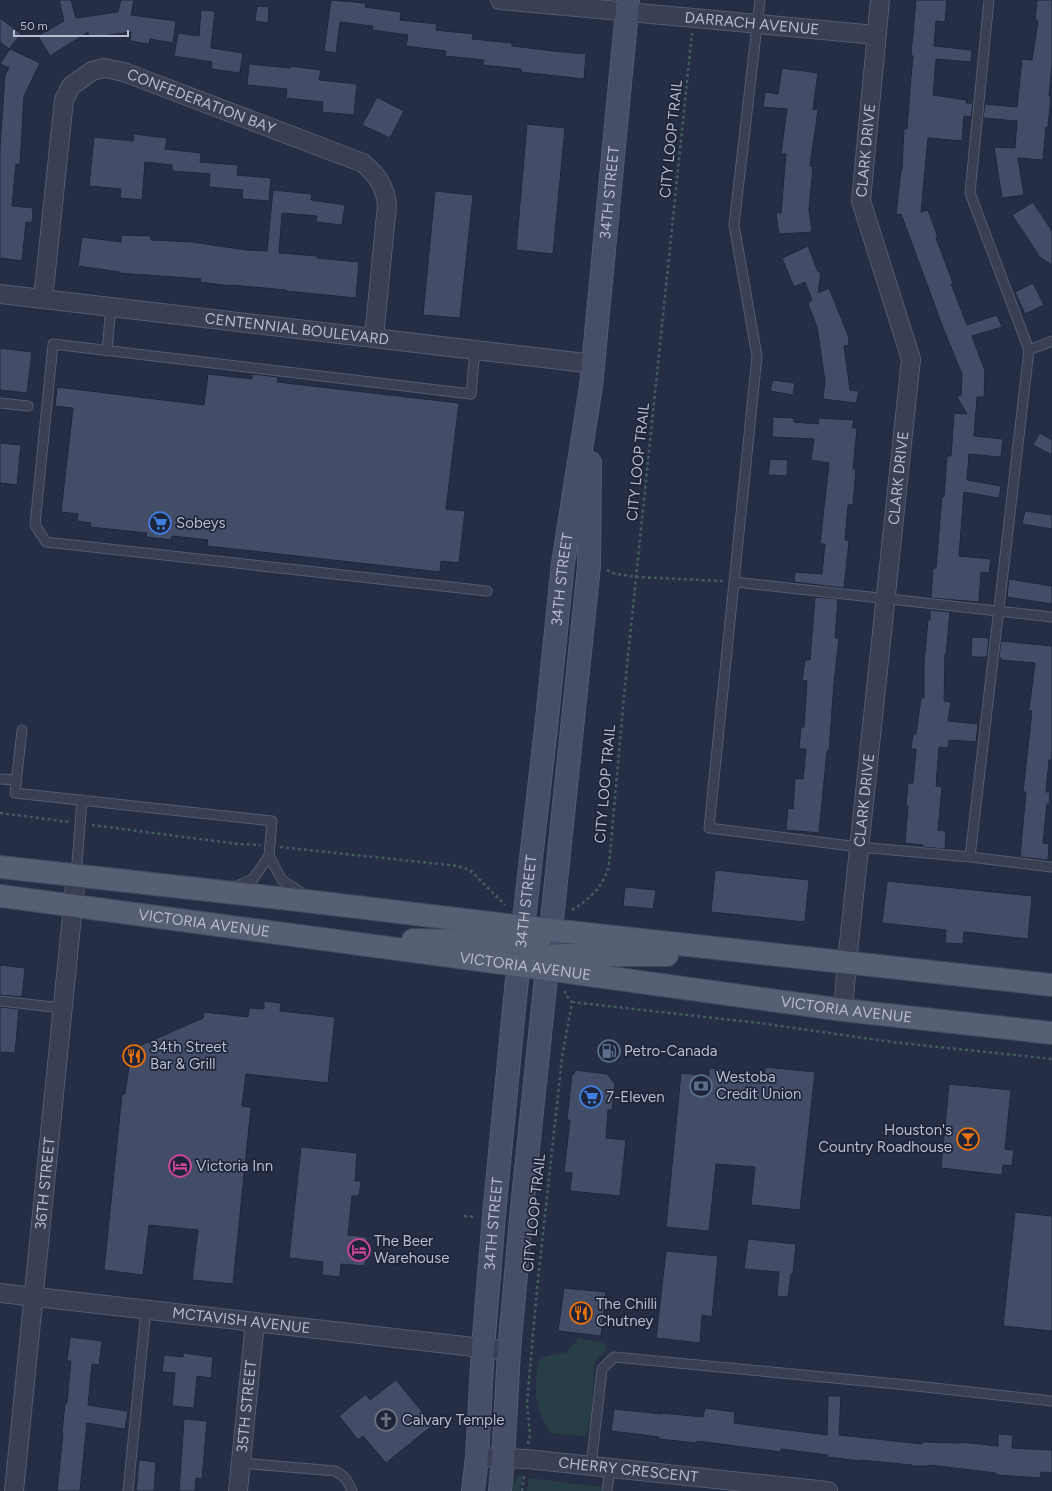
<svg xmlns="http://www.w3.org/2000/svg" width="1052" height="1491" font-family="Figtree,sans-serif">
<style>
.green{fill:#273e46}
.building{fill:#434d67;stroke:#20273c}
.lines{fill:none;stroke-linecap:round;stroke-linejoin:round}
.lane-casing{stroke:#555b6f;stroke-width:11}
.street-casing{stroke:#555b6f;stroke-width:20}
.secondary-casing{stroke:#555b6f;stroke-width:24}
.primary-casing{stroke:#43495e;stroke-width:24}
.path{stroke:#455b62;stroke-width:2.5;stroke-dasharray:3 3;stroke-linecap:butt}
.lane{stroke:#394054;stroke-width:9}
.street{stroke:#394054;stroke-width:18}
.secondary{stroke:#474e68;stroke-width:22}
.primary{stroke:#575f74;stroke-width:22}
.labels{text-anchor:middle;stroke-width:3.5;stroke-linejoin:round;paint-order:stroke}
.street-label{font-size:15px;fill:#b7bcce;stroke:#1e253a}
.poi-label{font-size:15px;fill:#b7bcce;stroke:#1e253a;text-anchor:start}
</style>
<rect width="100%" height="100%" fill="#252e45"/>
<path class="green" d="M579,1338L607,1344L606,1350L594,1363L592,1421L585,1436L550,1433C535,1406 533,1391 539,1361L546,1356L567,1352Z
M521,1474L522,1476L520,1491H510L511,1484Z
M529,1478L601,1487V1491H527Z"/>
<path class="building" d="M59,0H71L76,18L118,12L121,0H134L131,15L176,21L173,43L150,39L149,44L130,41L131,32L89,38L88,32L50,56L38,36L64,21Z
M331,0L366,3L365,7L401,12L400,20L437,24L436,30L473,34L472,39L512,43V46L554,51L586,54L584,79L521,72V69L483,65L484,60L445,56L446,51L406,46L408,35L372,30L373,26L340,22L336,53L324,51Z
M916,0H947L945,22L936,21L934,46L972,50L971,62L936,59L933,95L967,100L966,103H973L971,117L964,116L962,141L928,138L921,212L928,210L938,238H936L953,283L951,284L967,325L997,315L1002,327L972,336L985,371L984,397H977L974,436L1003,439L1001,457L969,454L967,480L1001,486L999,498L964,492L959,556L991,559L989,573L981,572L979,602L931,598L933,568H936L942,496L944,497L947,456H951L954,413L967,414L957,397L961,395L962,374L945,333L901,214L896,215L901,170H902L904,129H907L910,88L913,56L911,55Z
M1037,0H1052V65L1049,96H1051L1048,127H1046L1043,160L1018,158L1024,195L1002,198L994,147L1015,148L1017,121L983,118L985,104L1017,107L1022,59L1032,60L1038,21H1035Z
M257,6L269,7L268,23L255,21Z
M201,10L215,11L211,48L243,53L240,73L211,69L212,62L174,56L178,33L199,36Z
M0,18L21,34L9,49L0,42Z
M10,49L40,63L24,96L20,165L16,164L12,206L33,208L32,223L26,222L22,261L0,258V148L5,75L9,68L0,64Z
M249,64L290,68V66L321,70L319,80L357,84L354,115L322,112L323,102L286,98L287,89L247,85Z
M782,68L818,73L813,109L818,110L810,166L813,167L809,210L812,232L779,234L776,213H781L786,154L781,153L787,109L763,107L765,92L778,94Z
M377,97L404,111L390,138L362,125Z
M527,124L565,128L553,254L516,250Z
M134,134L167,138L165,149L201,153L200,162L238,165L237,175L271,178L269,201L242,199L243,190L209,187L210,174L172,171V165L145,162L142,200L120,198L121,189L89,186L94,137L133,141Z
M273,190L312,194L311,200L345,205L342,225L316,222L317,216L282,213L279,253L317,256V258L359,262L356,298L286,291V290L231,285V286L200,282L201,279L119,273V272L78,266L82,237L121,242V235L151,236V240L192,242L246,250L267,251Z
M435,191L473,195L460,318L423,315Z
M1033,202L1052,231V265L1038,256V254L1012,215Z
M808,246L818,272H821L818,293L829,288L848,335L849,345L844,346L850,390L859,391L856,403L823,399L825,381L817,327L808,304L812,300L805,282L794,287L782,258Z
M1033,283L1044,305L1025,314L1015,292Z
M0,348L32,352L27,393L0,390Z
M208,374L252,379V374L278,377L277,382L459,403L446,509L465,511L459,563L441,561L440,572L207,546L208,540L172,536L171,540L146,537L147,533L90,527L91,523L77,521L78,514L61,512L73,408L55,406L57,387L204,405Z
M773,380L795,383L793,395L770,391Z
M773,417L794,418V422L818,424L819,418L854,420L852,428H857L853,469H856L853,505H848L845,540L849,541L844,588L794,582L795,572L822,574L825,544H820L829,463L811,460L814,439L772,437Z
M1040,433L1052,440V455L1033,445Z
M0,443L21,445L17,485L0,483Z
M770,459L788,460L787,476L768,475Z
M1025,511L1052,515V529L1022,524Z
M1009,579L1052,586V604L1007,597Z
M815,597L838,599L835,638H839L834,683L829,751H827L819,833L786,830L788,808L793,809L795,778L803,779L806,749H799L801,727H804L807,681L802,680L805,660H810Z
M930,610L950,612L946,655L945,654L944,701L951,702L948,721L978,724L976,742L949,740L948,748L939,747L936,786L942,787L938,830L946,831L945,849L923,847V845L905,843L908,806L906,805L908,783H913L916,749H911L913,734H916L921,698H924V664L928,620H930Z
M972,637L989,638L987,657H971Z
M1001,641L1052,646V760H1049L1046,792H1050L1049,804H1047L1043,843L1049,844L1048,860L1020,857L1026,792H1023L1032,711L1029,710L1035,663L1001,660V658L999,657Z
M715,870L809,880L805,922L711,912Z
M887,881L1032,896L1028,939L964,932L963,944L945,943L946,930L882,923Z
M625,887L656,890L653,909L623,906Z
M0,965L25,968L22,997L0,995Z
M264,1001L281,1003L280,1011L335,1017L328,1083L246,1074L242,1106L251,1107L233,1284L192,1280L198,1230L149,1225L143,1275L104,1270L122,1094H125L130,1060L126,1054L132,1045L137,1047L203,1018L204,1012L248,1017L249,1008L264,1009Z
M0,1007L19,1009L15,1053L0,1052Z
M765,1067L815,1072L800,1210L751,1205L755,1167L716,1164L709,1231L666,1227L681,1073L709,1076V1068L725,1069L724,1077L764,1081Z
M575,1070L607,1074L615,1084L612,1110H608L606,1138L626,1140L620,1196L570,1191L572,1173L564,1172L570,1120H567L572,1074H574Z
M949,1084L1011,1090L1005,1149L1014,1150L1012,1166L1003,1165L1002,1175L941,1168Z
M301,1147L357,1153L355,1181H361L359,1196H352L348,1235L367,1237L365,1266L341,1264L340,1277L322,1275L323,1262L289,1258Z
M1015,1212L1052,1216V1331L1003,1326Z
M748,1239L796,1244L793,1274H791L788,1297L777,1296L779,1272L744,1269Z
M666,1251L718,1256L712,1317L702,1315L700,1343L656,1338Z
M564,1288L606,1292L601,1336L558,1331Z
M70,1337L102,1341L99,1365L92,1364L88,1405L128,1411L125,1429L87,1423L80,1491H57L63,1433H62L65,1403H67L71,1361H67Z
M183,1353L213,1357L211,1378L197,1376L194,1408L172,1406L175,1373L162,1372L164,1355L183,1357Z
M396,1380L433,1425L386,1463L363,1436L358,1440L339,1416L366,1394L370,1400Z
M828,1396H841L839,1435L922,1444V1442L961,1443V1442L998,1446V1434L1013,1435L1012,1448L1052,1450V1473L1041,1472L1040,1478L996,1475V1473L929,1465V1466H912V1465L860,1460V1461L828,1457V1455L781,1449V1452L697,1441V1443L659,1439V1437L611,1431L614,1409L662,1414V1413L703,1417L705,1408L735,1412L734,1423L827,1435Z
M184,1419L207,1421L202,1479L196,1478L195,1491H179Z
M139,1460L156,1462L154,1491H136Z"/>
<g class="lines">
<g class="lane-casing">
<path id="lane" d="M760,0L734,225L757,356L709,828L859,847L970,857L1029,350L970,193L989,0
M475,350L471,394L53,344L35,525L46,542L487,591
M1029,350L1052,341
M107,351L111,306
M0,403L28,406
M735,582L1052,617
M22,730L15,793L272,821L269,856L253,879L232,888
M0,779L17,780
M269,856L282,880L305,895
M970,857L1052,867
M76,876L82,800
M0,1001L62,1008
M241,1463L335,1471C345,1476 348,1481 352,1491
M591,1466L602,1369L614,1357L907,1385L1052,1401
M128,1491L146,1310
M607,1491L610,1468"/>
</g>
<g class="street-casing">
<g id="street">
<path id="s1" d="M500,0L876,35"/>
<path id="s2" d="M0,294L594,364"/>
<path id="s3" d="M43,299L64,100L71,86L92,71L104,68L124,72L363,163C377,175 385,186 387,205L374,337"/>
<path id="s4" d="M843,1010L847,962L911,359L861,201L880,0"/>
<path id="s5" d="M0,1293L509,1351"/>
<path id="s6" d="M477,1457L527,1459L828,1491"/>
<path id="s7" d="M14,1491L76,876"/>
<path id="s8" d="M238,1491L255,1322"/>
</g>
</g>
<g class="secondary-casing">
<g id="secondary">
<path id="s9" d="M473,1491L477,1457L483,1348L495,1204L516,989L546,728L563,563L591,386L628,0"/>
<path d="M500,1491L503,1459L509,1351L522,1207L589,566L590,463"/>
</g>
</g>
<g class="primary-casing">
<g id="primary">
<path d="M0,867L315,902L524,927L1052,985"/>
<path id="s10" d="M0,896L546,969L843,1010L1052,1033"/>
<path d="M413,940L522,942L543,935"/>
<path d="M530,960L548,956L567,955H667"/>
</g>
</g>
<path class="path" d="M607,570L612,573L637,577L723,581
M0,813L69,822
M92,825L238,844L260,845
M280,847L458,866L470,870L505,905
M572,910C590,899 604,886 609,865L625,685L692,33
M572,1002L759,1023L892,1042L1052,1059
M464,1216L475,1217
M528,1444L530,1435L527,1403L537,1289L562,1058L572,1002L565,994V989
M522,1491L524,1475"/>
<use href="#lane" class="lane"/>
<use href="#street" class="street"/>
<use href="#secondary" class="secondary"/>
<use href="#primary" class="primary"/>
</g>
<defs>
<g id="supermarket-ring" transform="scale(1.15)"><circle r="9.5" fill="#1e253a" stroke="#3f7fe0" stroke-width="1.5"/><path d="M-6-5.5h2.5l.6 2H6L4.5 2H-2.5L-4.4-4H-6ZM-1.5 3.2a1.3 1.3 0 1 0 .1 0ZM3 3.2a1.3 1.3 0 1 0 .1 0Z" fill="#3f7fe0"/></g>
<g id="fuel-ring" transform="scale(1.15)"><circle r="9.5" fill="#1e253a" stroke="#5c6f8a" stroke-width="1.5"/><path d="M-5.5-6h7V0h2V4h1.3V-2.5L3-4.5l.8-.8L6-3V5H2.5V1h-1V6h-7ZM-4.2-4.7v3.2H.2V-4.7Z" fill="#5c6f8a"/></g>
<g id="restaurant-ring" transform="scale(1.15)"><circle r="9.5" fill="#1e253a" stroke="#e8710a" stroke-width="1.5"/><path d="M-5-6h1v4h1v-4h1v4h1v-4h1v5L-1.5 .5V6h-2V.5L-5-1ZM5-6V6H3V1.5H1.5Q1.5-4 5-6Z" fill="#e8710a"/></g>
<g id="bank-ring" transform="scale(1.15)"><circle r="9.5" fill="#1e253a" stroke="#5c6f8a" stroke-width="1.5"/><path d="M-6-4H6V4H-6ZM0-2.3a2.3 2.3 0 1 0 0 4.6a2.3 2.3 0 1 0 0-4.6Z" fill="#5c6f8a"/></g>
<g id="bar-ring" transform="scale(1.15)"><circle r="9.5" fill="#1e253a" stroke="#e8710a" stroke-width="1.5"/><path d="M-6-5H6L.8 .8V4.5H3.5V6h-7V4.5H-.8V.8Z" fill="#e8710a"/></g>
<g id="hotel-ring" transform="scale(1.15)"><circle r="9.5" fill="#1e253a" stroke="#d1479c" stroke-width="1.5"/><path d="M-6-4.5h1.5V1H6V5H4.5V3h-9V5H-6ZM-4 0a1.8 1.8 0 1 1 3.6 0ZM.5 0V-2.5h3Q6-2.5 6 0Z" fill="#d1479c"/></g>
<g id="church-ring" transform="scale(1.15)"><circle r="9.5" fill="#1e253a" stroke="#6b7280" stroke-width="1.5"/><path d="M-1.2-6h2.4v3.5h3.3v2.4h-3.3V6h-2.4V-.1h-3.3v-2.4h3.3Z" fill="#6b7280"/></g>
</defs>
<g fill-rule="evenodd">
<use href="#supermarket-ring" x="160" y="523"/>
<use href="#fuel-ring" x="609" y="1051"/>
<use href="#restaurant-ring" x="134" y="1056"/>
<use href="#bank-ring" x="701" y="1086"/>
<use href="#supermarket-ring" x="591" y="1097"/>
<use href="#bar-ring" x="968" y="1139"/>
<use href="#hotel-ring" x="180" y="1166"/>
<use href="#hotel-ring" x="359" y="1250"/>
<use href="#restaurant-ring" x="581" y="1313"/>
<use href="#church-ring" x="386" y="1420"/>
</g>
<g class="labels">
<g class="street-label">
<text dy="5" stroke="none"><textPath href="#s1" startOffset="253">DARRACH AVENUE</textPath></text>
<text dy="5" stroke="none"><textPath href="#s3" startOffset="357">CONFEDERATION BAY</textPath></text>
<text transform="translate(671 139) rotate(-84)" y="5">CITY LOOP TRAIL</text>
<text dy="5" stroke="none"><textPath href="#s4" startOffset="871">CLARK DRIVE</textPath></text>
<text dy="5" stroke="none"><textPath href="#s9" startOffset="1306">34TH STREET</textPath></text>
<text dy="5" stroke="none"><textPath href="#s2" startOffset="299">CENTENNIAL BOULEVARD</textPath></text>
<text transform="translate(638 462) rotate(-84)" y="5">CITY LOOP TRAIL</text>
<text dy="5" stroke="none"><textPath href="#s4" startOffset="535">CLARK DRIVE</textPath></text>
<text dy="5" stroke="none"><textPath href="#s9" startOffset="916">34TH STREET</textPath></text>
<text transform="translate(605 784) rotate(-85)" y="5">CITY LOOP TRAIL</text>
<text dy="5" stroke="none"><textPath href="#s4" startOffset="211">CLARK DRIVE</textPath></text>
<text dy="5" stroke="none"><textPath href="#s9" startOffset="592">34TH STREET</textPath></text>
<text dy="5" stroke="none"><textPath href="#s10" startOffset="206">VICTORIA AVENUE</textPath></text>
<text dy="5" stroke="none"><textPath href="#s10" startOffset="530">VICTORIA AVENUE</textPath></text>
<text dy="5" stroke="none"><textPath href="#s10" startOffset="854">VICTORIA AVENUE</textPath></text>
<text dy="5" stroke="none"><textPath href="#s7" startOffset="309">36TH STREET</textPath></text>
<text transform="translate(534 1213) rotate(-84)" y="5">CITY LOOP TRAIL</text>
<text dy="5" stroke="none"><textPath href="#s9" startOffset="268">34TH STREET</textPath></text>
<text dy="5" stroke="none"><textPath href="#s5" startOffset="243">MCTAVISH AVENUE</textPath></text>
<text dy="5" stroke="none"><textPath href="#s8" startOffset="85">35TH STREET</textPath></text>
<text dy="5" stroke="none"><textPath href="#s6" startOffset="152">CHERRY CRESCENT</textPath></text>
</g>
<g class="poi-label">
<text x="176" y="528">Sobeys</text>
<text x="150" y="1052">34th Street<tspan x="150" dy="17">Bar &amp; Grill</tspan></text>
<text x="624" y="1056">Petro-Canada</text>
<text x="716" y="1082">Westoba<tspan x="716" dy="17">Credit Union</tspan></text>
<text x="606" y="1102">7-Eleven</text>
<text x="952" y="1135" text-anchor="end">Houston's<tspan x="952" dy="17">Country Roadhouse</tspan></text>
<text x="196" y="1171">Victoria Inn</text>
<text x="374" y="1246">The Beer<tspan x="374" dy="17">Warehouse</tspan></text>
<text x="596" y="1309">The Chilli<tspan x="596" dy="17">Chutney</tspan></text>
<text x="402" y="1425">Calvary Temple</text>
</g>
</g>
<path d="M14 30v6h114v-6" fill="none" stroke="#b7bcce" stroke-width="2"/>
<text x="20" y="30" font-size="12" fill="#b7bcce" stroke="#1e253a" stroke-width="3" paint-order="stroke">50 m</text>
</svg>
